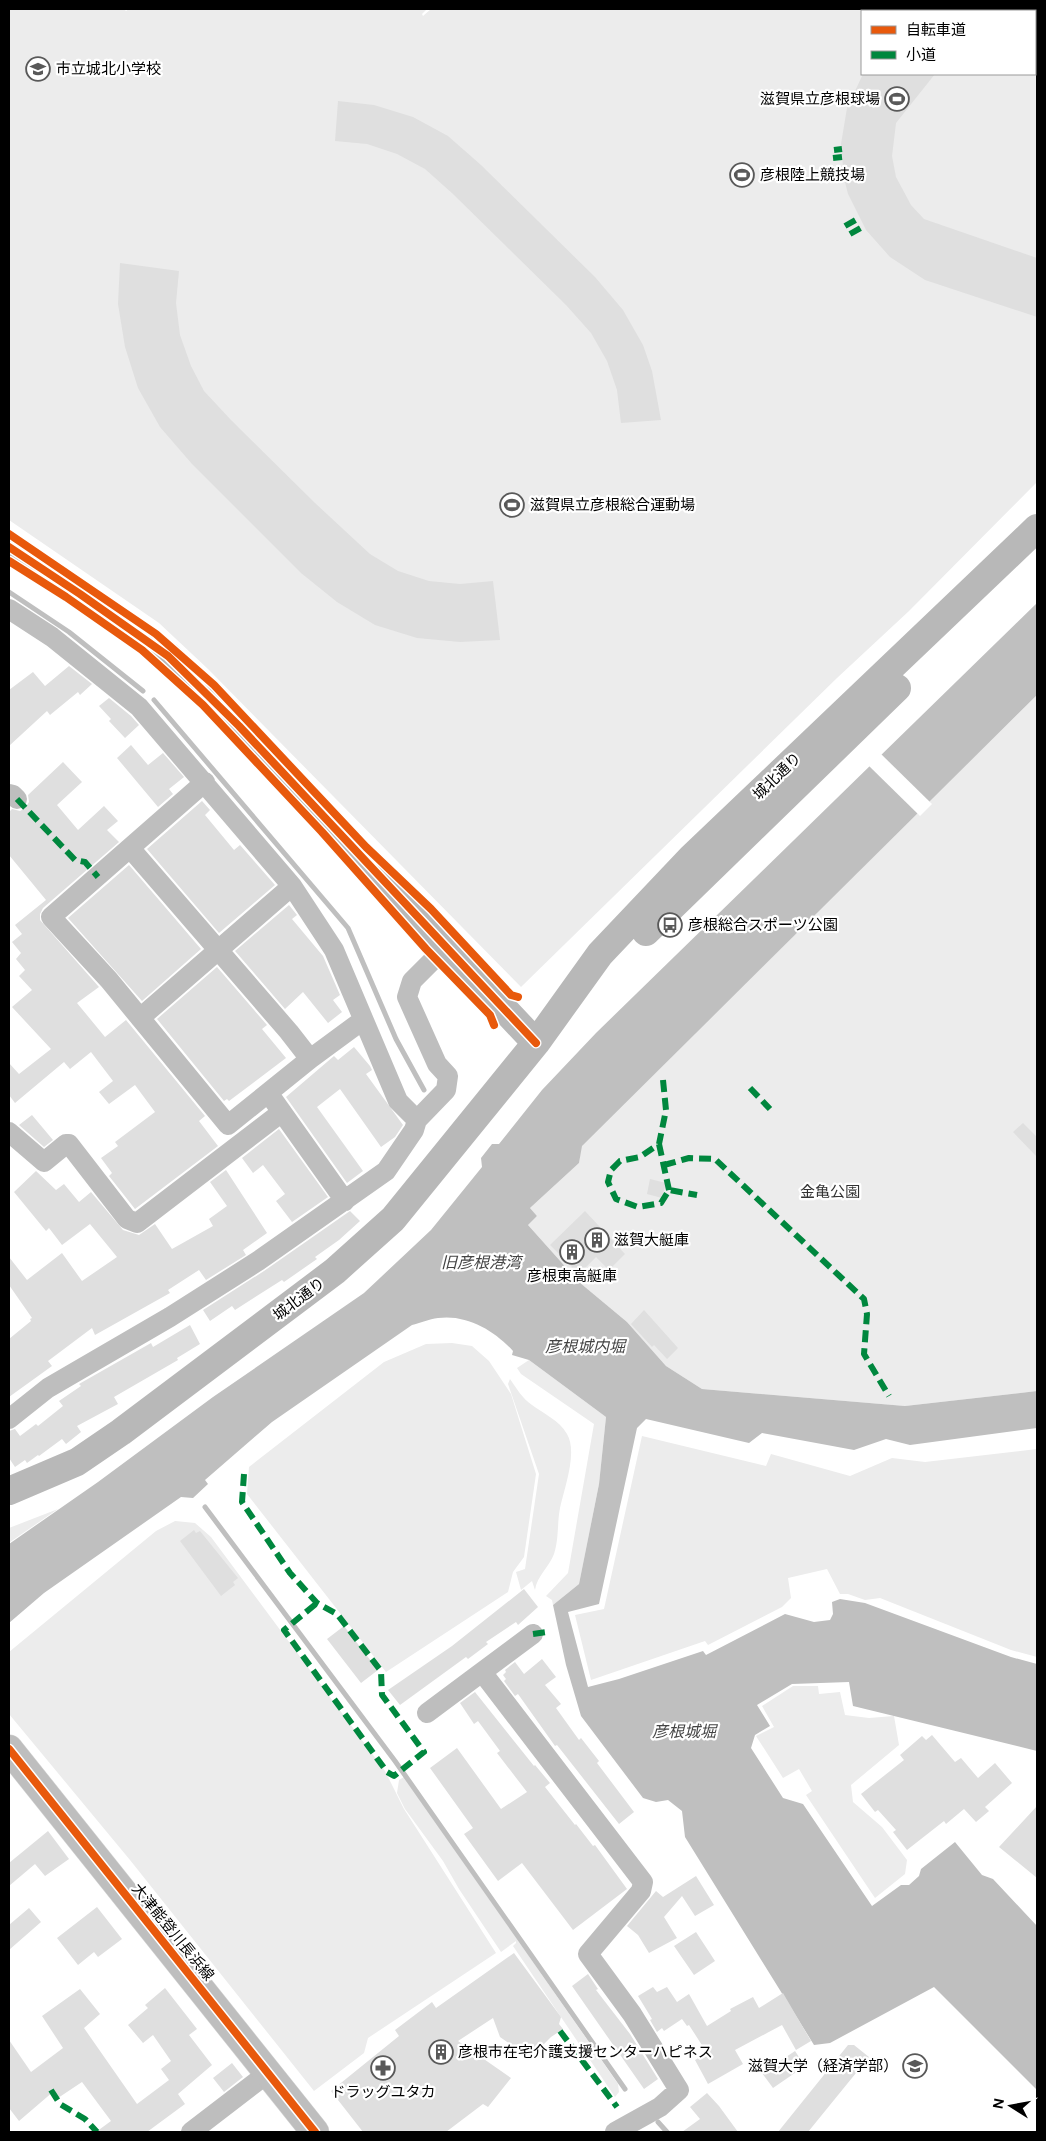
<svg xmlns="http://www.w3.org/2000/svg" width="1046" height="2141" font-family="'DM Sans','Noto Sans JP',sans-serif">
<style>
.green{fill:#ececec;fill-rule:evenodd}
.water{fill:#bfbfbf}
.pier{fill:#fff}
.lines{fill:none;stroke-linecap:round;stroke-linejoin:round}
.stream{stroke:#bfbfbf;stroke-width:5}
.building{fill:#dfdfdf}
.primary-casing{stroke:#dbdbdb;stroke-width:29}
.street{stroke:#bebebe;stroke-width:20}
.secondary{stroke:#b8b8b8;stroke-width:28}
.primary{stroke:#bebebe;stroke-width:28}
.quiet{stroke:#00873e;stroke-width:6;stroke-dasharray:12 6;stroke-linecap:butt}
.cycleway-casing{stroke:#fff;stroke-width:11}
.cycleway{stroke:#e8590c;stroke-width:8}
.labels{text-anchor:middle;stroke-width:4.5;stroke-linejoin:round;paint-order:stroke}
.poi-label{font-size:15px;fill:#000;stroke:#fff;text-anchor:start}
.street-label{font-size:15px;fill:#000;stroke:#fff}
.park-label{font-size:15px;fill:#333;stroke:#fff}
.water-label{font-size:16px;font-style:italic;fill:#444;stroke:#fff}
</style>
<rect width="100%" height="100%" fill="#fff"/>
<path class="green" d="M9,9H124L126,11L129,9H427L422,14L423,16L431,9H1037V482L909,611L837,678L521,987L208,669L159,623L9,520ZM862,11H1035V74H862Z
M1037,695V1391L905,1406L702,1389L666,1366L627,1322L579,1282L528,1225L537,1216L530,1208L579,1163L581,1146Z
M452,1343L472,1346L489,1361L511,1394L536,1474L524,1557L513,1572L508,1592L386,1672L247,1494L249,1467L384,1362L426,1344Z
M529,1360L606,1417L599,1484L579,1584L553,1605L552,1600L546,1596L568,1573L594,1424L521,1374L517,1368Z
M510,1379C517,1389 522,1398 532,1405C544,1414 559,1420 567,1434C578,1452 564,1489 560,1508C557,1524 559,1539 554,1554C549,1567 537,1576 535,1590L532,1581L521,1590L516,1572L525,1569L539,1474L508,1384Z
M642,1436L766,1466L771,1454L850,1476L892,1458L925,1462L1037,1449V1657L1011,1650L880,1598L865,1600L848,1594H840L827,1569L788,1578L791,1598L782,1607L708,1645L705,1641L591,1680L575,1615L604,1609Z
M58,1509L13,1540L9,1543V1528Z
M175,1521L195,1523L211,1537L385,1771L404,1809L496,1953L368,2038L364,2053L314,2091L130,1860L9,1714V1652L156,1531Z
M793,1686H818L819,1694L840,1692L845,1715L869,1718L894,1716L899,1745L851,1785L853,1802L882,1827L907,1860L905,1874L875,1898L806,1795L812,1791L799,1769L783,1778L756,1736L774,1727L762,1706Z
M404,1777L618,2084L619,2092L615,2097L513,1946L516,1943V1941L501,1952L459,1889L443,1861L405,1809L397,1793L399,1780Z"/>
<path class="water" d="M1037,603V695L582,1146L579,1163L530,1208L537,1216L528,1225L579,1282L627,1322L666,1366L702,1389L905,1406L1037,1391V1428L910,1445L886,1439L854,1450L762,1433L749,1443L646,1419L637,1428L599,1604L568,1612L588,1687L619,1679L703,1651L706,1655L785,1614L814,1622L830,1620L833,1614L832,1602L840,1599L865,1603L1011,1657L1037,1664V1751L853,1706L849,1682L792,1684L757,1705L770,1726L755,1735L751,1748L783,1798L803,1804L872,1906L901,1885H909L919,1876L921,1869L955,1842L982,1875L993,1879L1037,1926V2090L934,1987L830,2043L814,2045L685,1837L682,1811L668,1800L656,1802L643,1798L581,1716L566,1665L553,1605L579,1584L599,1484L606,1417L529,1360L512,1355L513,1351C495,1331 467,1314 438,1318C429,1319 420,1323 412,1325L272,1422L205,1480L208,1484L193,1498L181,1497L44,1593L9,1623V1544L98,1482L213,1397L364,1293L431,1230L482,1167L481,1158L492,1144H499L542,1090L596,1033Z"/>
<path class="pier" d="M880,753L932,804L920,816L868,765Z"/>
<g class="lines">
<path class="stream" d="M9,592L69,632L143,691
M154,700L348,928L396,1039L424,1090
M205,1507L395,1761L625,2089
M658,2122L667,2132"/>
</g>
<path class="building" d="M863,74H935L896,123L892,156L896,177L911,205L924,219L1037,258V317L925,280L890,257L866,230L848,194L844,178L841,144L847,108Z
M338,101L374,105L413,117L448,136L481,165L595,277L623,310L643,345L652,371L661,420L621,423L617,390L607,361L591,333L566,305L453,194L425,169L397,154L367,144L335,141Z
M120,263L179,271L176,303L180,335L191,366L204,391L231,420L315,503L370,554L398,571L429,581L460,584L493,581L500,640L460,642L417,638L375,625L337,602L301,573L192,464L160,427L138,388L125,347L118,304Z
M69,666L92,684L80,695L78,692L50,715L47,711L9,746V690L33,672L45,686Z
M109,698L131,716L139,725L125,738L109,721L111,719L99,706Z
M131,745L148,765L163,753L184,777L169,789L173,794L158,807L117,758Z
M63,762L82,782L57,805L78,830L104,806L118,821L107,830L119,842L43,908L40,914V920L99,987L77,1003L105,1037L126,1020L205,1116L199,1121L218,1146L135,1209L109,1176L112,1173L101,1158L118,1146L115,1142L155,1112L135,1085L109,1104L99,1092L113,1081L91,1052L70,1069L64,1062L15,1103L9,1095V1063L19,1074L51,1049L12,1007L32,990L19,976L25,970L16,959L21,953L12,942L22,934L15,925L46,900L9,855V812L12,809L20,811L25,808L29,802L28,795Z
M202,801L210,810L205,815L234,850L240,845L275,885L219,933L147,849Z
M129,865L201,949L142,1001L68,918Z
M289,905L297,915L292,919L323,956L340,995L333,1000L342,1012L328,1023L303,992L285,1009L235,951Z
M217,967L267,1025L262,1029L286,1058L229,1101L227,1099L224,1101L157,1019Z
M354,1047L370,1066L372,1070L366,1074L403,1125L395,1137L381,1147L340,1089L317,1107L363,1171L347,1183L286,1097L334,1056L338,1060Z
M32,1115L53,1140L44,1147L19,1125Z
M1023,1123L1037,1137V1157L1013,1132Z
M279,1129L328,1197L292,1222L276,1201L285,1194L263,1165L253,1173L242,1158Z
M226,1170L267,1233L243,1250L246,1255L206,1280L199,1270L168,1290L170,1293L95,1335L92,1328L48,1361L52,1366L9,1397V1339L31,1321L30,1319L32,1318L9,1285V1257L27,1280L62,1253L82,1281L117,1257L90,1224L62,1245L49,1228L46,1231L14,1192L36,1171L56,1190L64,1184L79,1202L91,1192L123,1230L139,1235L155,1224L172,1249L213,1226L209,1219L227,1206L210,1182Z
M650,1179L666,1183L662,1198L647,1194Z
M350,1211L360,1221L339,1240L315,1257L317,1259L284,1282L282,1280L235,1310L232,1306L210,1321L203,1310L264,1271Z
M585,1211L625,1254L609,1270L596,1257L579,1274L550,1245Z
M644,1310L678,1348L667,1359L654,1345L652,1347L631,1324Z
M190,1325L200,1344L177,1358L178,1360L114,1397L118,1404L77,1426L81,1432L66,1444L62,1439L39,1456L38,1455L27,1463L25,1460L15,1467L9,1458V1431L15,1429L20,1436L36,1424L38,1426L63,1406L59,1401L81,1386L79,1384L151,1343L153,1347Z
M194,1530L196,1533L200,1531L238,1578L233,1582L235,1585L221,1596L180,1541Z
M524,1589L538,1607L518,1625L516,1622L486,1642L488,1644L468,1659L466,1657L400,1705L388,1690L452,1646Z
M344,1626L378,1670L361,1683L327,1639Z
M542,1659L556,1677L545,1685L561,1704L556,1708L579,1740L581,1738L599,1761L597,1763L634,1812L619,1824L557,1745L555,1746L518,1694L515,1696L504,1681L506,1679L503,1675L506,1672L505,1670L515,1662L524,1674Z
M475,1692L534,1766L535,1765L550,1783L545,1787L575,1825L576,1824L593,1846L595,1845L627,1889L573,1930L522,1863L498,1881L464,1834L473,1828L430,1768L457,1748L501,1809L527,1792L497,1753L500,1751L478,1721L474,1724L460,1703Z
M932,1735L955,1762L961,1758L978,1778L995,1763L1012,1783L985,1807L989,1811L976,1822L964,1809L946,1824L944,1821L907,1850L893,1832L896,1830L878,1810L875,1812L861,1794L904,1760L900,1755L922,1736L926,1740Z
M1037,1806V1878L999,1847Z
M48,1831L69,1859L45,1876L35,1864L9,1886V1863Z
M696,1876L714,1905L695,1916L682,1896L664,1917L677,1938L649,1953L638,1935L627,1926L656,1891L663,1897Z
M97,1907L122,1939L98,1957L94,1952L78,1965L57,1938Z
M29,1908L41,1922L9,1950V1925Z
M696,1932L715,1961L694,1975L674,1946Z
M514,1953L561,2017L559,2024L563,2029L551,2037L530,2058L500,2037L493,2018L458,2041L511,2078L488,2107L483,2104L446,2132H363L331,2091L399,2036L395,2030L432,2002L436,2008Z
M588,1974L598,1989L596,1990L630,2034L658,2079L644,2089L572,1986Z
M653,1987L657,1992L667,1987L677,2002L689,1994L707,2026L731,2011L730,2009L753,1997L759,2008L783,1993L811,2041L796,2050L782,2025L735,2050L743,2064L708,2084L695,2060L707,2053L689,2025L687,2026L682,2019L664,2031L662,2028L657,2032L650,2020L652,2019L638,1996Z
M165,1988L197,2029L189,2035L212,2065L178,2094L185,2104L147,2132H96L111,2121L82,2082L58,2098L54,2091L19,2121L9,2108V2040L31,2072L63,2048L42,2016L80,1989L100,2014L84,2028L137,2104L169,2080L161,2069L171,2061L153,2035L143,2043L128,2025L148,2008L145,2005Z
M848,2045H854L869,2057L808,2132H778Z
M795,2051L805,2066L773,2088L762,2073Z
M232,2063L243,2077L224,2092L213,2078Z
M707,2093L719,2106L738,2132H682L700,2119L690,2107Z"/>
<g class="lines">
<g class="primary-casing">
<path id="primary" d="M9,1749L315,2132"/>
</g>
<path class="street" d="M9,609L52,637L139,707L292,886L334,950L398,1101L417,1120
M205,782L51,917L109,980L228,1125L310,1059L363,1020
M9,794L13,795L17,799
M130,848L289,1032L310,1059
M140,1018L292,886
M274,1101L345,1201
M9,1132L44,1162L66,1144H69L127,1219L137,1223L282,1112
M9,1419L48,1388L170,1317L258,1261L386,1171L414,1130L417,1120L446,1090L448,1076L437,1064L407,997L412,981L446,947
M533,1634L482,1672L643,1882L641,1891L588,1954L632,2014L679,2090L660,2107L615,2132
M427,1713L482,1672
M191,2132L268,2073"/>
<path class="secondary" d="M9,547L80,594L168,656L239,726L536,1043
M646,932L897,688
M9,1491L77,1462L121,1432L335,1271L393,1219L536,1043L600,954L691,858L1037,528"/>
<use href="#primary" class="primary"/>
<path class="quiet" d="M834,150L842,149
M833,158L842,157
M845,226L859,218
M850,234L864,226
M17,799L75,860L85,862L98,877
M663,1080L666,1110L659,1144L640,1157L620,1161L611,1170L608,1182L616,1199L638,1207L661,1203L669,1190L697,1195
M750,1088L770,1109
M659,1144L669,1190
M664,1165L689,1158L715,1159L864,1299L867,1314L864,1354L889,1396
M244,1474L242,1502L290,1573L317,1603L337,1614L381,1671L382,1695L424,1752L394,1776L387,1772L284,1630L317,1603
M533,1634L547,1632
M560,2031L617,2107
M51,2090L60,2104L85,2119L97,2132"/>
<g class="cycleway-casing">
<path id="cycleway" d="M9,534L156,634L214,685L366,847L431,909L511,995L518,997
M9,547L80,594L168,656L239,726L536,1043
M9,561L66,597L142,650L203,705L322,832L426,949L490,1015L494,1025
M9,1749L315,2132"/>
</g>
<use href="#cycleway" class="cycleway"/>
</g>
<defs>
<g id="school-ring" transform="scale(1.25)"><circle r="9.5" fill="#fff" stroke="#595959" stroke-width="1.5"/><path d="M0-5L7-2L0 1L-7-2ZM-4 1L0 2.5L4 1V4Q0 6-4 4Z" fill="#595959"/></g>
<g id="stadium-ring" transform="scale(1.25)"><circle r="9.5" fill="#fff" stroke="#595959" stroke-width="1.5"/><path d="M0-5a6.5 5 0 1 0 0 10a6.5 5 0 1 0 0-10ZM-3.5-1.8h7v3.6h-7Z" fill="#595959"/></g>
<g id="bus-ring" transform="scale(1.25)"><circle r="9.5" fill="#fff" stroke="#595959" stroke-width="1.5"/><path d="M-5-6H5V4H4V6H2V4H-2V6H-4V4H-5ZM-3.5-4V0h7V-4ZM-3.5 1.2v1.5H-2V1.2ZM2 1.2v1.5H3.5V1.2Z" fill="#595959"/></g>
<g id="building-ring" transform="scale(1.25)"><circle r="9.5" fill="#fff" stroke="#595959" stroke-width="1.5"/><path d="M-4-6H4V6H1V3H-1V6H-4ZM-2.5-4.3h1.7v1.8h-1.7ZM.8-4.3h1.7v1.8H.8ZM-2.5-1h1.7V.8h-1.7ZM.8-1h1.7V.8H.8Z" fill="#595959"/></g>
<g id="university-ring" transform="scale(1.25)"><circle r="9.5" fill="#fff" stroke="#595959" stroke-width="1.5"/><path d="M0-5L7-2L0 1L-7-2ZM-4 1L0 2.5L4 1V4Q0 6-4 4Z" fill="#595959"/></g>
<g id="pharmacy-ring" transform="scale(1.25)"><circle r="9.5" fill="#fff" stroke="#595959" stroke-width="1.5"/><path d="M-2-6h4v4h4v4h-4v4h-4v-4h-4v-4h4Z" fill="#595959"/></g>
</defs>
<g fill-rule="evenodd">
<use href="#school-ring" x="38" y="69"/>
<use href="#stadium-ring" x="897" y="99"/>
<use href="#stadium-ring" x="742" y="175"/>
<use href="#stadium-ring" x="512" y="505"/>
<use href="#bus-ring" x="670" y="925"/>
<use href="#building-ring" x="597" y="1240"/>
<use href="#building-ring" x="572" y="1252"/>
<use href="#building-ring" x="441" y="2052"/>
<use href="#university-ring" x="915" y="2066"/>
<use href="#pharmacy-ring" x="383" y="2068"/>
</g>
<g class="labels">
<g class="poi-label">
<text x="56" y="74">市立城北小学校</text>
<text x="880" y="104" text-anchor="end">滋賀県立彦根球場</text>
<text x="760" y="180">彦根陸上競技場</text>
<text x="530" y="510">滋賀県立彦根総合運動場</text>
<text x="688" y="930">彦根総合スポーツ公園</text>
<text x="614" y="1245">滋賀大艇庫</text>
<text x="572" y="1281" text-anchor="middle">彦根東高艇庫</text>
<text x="458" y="2057">彦根市在宅介護支援センターハピネス</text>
<text x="898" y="2071" text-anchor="end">滋賀大学（経済学部）</text>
<text x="383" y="2097" text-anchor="middle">ドラッグユタカ</text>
</g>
<g class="street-label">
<text transform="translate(777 776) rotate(-44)" y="5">城北通り</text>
<text transform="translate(299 1299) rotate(-37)" y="5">城北通り</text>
<text transform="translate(173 1932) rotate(51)" y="5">大津能登川長浜線</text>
</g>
<g class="park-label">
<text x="830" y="1197">金亀公園</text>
</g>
<g class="water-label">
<text x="481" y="1268">旧彦根港湾</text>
<text x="585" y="1352">彦根城内堀</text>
<text x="684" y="1737">彦根城堀</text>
</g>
</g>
<rect width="1046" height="2141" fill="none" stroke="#000000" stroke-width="20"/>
<rect x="861" y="10" width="175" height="65" fill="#ffffff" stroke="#999999"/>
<rect x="871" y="26" width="25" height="8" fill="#e8590c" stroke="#999999"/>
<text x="906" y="35" font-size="15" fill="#000000">自転車道</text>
<rect x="871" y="51" width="25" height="8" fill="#00873e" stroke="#999999"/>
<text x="906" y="60" font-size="15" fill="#000000">小道</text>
<g transform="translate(1011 2106) rotate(281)" stroke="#ffffff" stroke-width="4" paint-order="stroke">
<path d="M0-4L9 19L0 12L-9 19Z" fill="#000000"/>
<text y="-8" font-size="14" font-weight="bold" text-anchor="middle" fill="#000000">N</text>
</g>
</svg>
